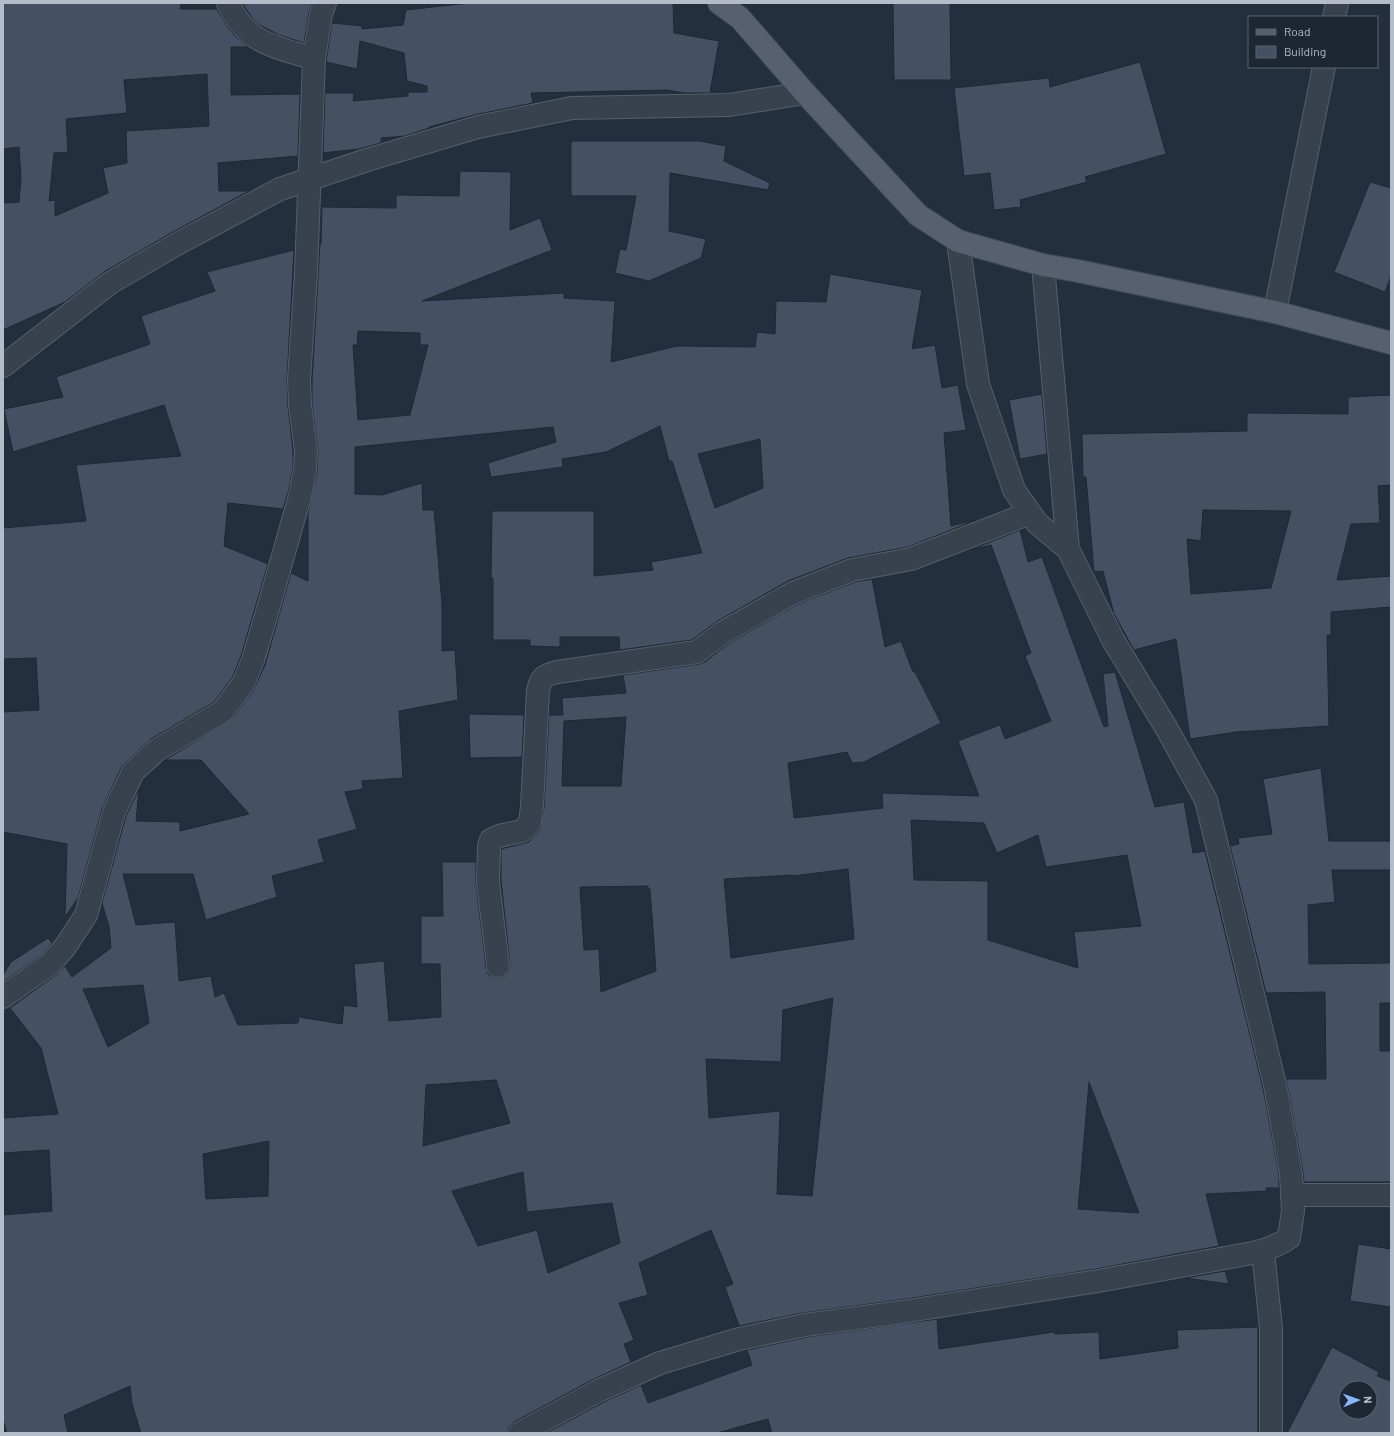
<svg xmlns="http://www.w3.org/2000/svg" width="1394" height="1436" font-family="Barlow,sans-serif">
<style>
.building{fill:#455162;stroke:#1f2835;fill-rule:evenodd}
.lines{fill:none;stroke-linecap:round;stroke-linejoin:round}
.minor-casing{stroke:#565f6c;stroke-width:24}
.primary-casing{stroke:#414a57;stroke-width:24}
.minor{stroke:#38414e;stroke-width:22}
.primary{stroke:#56606e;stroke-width:22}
</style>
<rect width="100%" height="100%" fill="#242f3e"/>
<path class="building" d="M3,3H181L180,9H217L225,23L234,35L248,47H231V95L300,94L298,156L218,163L219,191H249L171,233L104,272L65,302L3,330V203L19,202L21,179L19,147L3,149ZM207,74L209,126L126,131L127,163L103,168L108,193L55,216V200L49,201L54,153L68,152L66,119L127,113L124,80Z
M242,3H312L309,12L304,43L279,35L260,25L253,19Z
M469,3H673L674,33L719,41L710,93H684L667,90L531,93L533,103L474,115L429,127V128L405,136L381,138V143L359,149L323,153L325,93H354L353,101L408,96V92H427V86L407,81L404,53L360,41L357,69L326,62L332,23L362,26V29L403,25L406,10Z
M893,3H950L951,80H894Z
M1140,62L1166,154L1085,177L1087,182L1020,200L1021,207L994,210L990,173L964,176L954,88L1049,78L1050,87Z
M571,141H699L726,146L724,161L770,183L768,190L670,173L669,231L706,239L701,258L649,281L615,273L620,249L626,250L636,196H571Z
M460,171L511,172L510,230L540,218L552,250L422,301L564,293V298L615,301L611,362L677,346L755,347L757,332L775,334L776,301L826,302L830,274L922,290L912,349L935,345L942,388L958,385L966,430L944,433L951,526L976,520L908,547L848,558L788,581L716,622L692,640L620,650L619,637H560V647L530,646V640H493V578H491L492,511H594V576L653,570L651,562L702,553L672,461H669L660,426L606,452L562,459L563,467L491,477L488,463L556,442L553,427L355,447V494L382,495L422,483L423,510H434L442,604V651L455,650L458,700L399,711L403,778L362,781L363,789L345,792L357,829L318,840L324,862L272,876L277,897L206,920L193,874H123L136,925L175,922L179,981L211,976L215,997L224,993L238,1025L298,1023L299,1017L342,1024L344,1005L357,1007L354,964L384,961L389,1021L441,1017L440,964H421V916H443L442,862H476V883L486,968L488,974L493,977L499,978L505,976L509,971L510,965L501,881V849L529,842L535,836L540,829L544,808L549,715H563L562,698L626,693L623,675L699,664L705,662L729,643L798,604L855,582L872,579L885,647L901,641L913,672H915L941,723L864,762L852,763L847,752L788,763L794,818L883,808L882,793L979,796L958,741L1000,725L1005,739L1051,721L1025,656L1031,653L991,545L970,550L1020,530L1028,562L1042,557L1104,727L1108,726L1103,674L1115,672L1155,807L1184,802L1193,853L1205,851L1263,1088L1279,1175V1188H1266L1267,1191L1206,1194L1219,1246L1096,1269L900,1300L803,1313L739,1326L725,1287L733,1284L711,1230L639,1263L648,1295L619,1303L634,1340L624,1344L631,1362L592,1380L514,1422L509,1427L508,1433H141L132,1404L130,1386L64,1415L68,1433H7L3,1420V1215L52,1211L49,1150L3,1153V1118L58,1114L41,1048L10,1008L57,974L65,966L72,977L111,948L109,927L102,903L126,816L139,789L136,821L180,822V831L249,814L201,760H165L233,718L253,691L265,665L291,573L308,581V513L317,471L318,452L312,404V380L320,244H321L322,207L396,208V195L459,196ZM358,331L420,333V345H428L410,415L358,420L353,345H357ZM760,439L763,488L715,508L698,454ZM626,717L621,786H562L564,721ZM911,820L984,823L997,853L1038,835L1046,867L1127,855L1141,926L1074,932L1078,968L988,940V881L914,880ZM848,869L854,939L731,958L724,879L793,875V876ZM648,886V889H650L656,971L601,992L599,949L584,950L580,887ZM143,985L149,1023L108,1047L83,989ZM833,998L812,1196L777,1194L780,1111L709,1118L706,1059L781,1062L783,1010ZM496,1080L510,1123L423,1146L426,1085ZM1089,1082L1139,1213L1078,1209ZM269,1141L268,1196L206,1199L203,1154ZM523,1172L527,1212L612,1203L620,1243L548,1273L537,1230L478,1246L452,1191Z
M1370,182L1391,188V276L1385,292L1334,272Z
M294,250L287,380L288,407L293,451V468L288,493L283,509L228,503L224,546L268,564L241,656L232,678L214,702L151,739L122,766L102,809L78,898L65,917L67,844L3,832V712L39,710L36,658L3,659V528L86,521L76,465L181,456L164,405L13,452L4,409L63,397L56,377L150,344L141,316L215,291L207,272Z
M1042,394L1047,454L1020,459L1009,400Z
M1391,395V485L1378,486L1380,523L1351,524L1337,580L1391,576V607L1331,612V635H1327L1329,726L1236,732L1190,739L1176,639L1134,650L1114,614L1103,571L1094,572L1086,477H1083L1082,434L1247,431V413L1348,414V397ZM1203,510L1291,511L1271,588L1191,594L1187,539L1201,541Z
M469,714L524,715L522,757L470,758Z
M1321,768L1329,841H1391V870H1332L1335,902L1308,905L1309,964L1391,963V1003H1380V1051H1391V1182H1304L1303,1172L1286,1079H1326L1325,992L1266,993L1230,846L1239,844L1238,838L1272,834L1263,779Z
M48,938L52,943L42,955L3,982V975L11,962Z
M1358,1244L1391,1249V1307L1350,1301Z
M1225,1271L1229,1284L1185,1278Z
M937,1319L939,1349L1054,1332L1055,1334L1099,1332L1100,1359L1178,1348L1177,1330L1258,1327V1433H772L768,1419L717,1433H546L604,1402L641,1385L648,1403L752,1365L747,1350L807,1337Z
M1332,1347L1379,1372L1377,1376L1391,1381V1433H1287ZM1346,1388H1370V1412H1346Z"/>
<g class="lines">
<g class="minor-casing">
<path id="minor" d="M228,3C247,44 274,46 314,59
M1334,17L1337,3
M958,241L978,384L1014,490L1037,523L1068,549
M1275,312L1324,67
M3,366L110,283L177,244L280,189L367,160L478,127L572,108L729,105L805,93
M498,966L488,882L489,846L491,840L499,836L522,831L525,829L530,822L532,807L538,690C542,676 544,676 557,672L697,652L722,633L793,593L852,570L911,559L1030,513
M3,997L50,964L65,947L86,915L114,812L133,772L157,750L223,711L243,684L253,660L268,609L300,496L305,469L306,451L300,405L299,380L306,273L314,59L321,14L325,3
M1292,1195H1391
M1263,1251L1271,1328V1433
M520,1433L598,1391L660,1363L739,1339L805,1325L902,1312L1098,1281L1247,1254C1263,1251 1276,1247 1289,1238L1293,1211L1291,1174L1275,1085L1206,800L1167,729L1113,640L1068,549L1043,265"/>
</g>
<g class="primary-casing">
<path id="primary" d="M719,3L740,18L805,93L918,215L958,241L1043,265L1078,271L1275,312L1391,343"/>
</g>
<use href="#minor" class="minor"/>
<use href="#primary" class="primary"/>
</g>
<rect width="1394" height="1436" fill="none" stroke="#b4bcc9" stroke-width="8"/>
<rect x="1248" y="16" width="130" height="52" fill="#1d2633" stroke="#59626f"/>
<rect x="1256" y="29" width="20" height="6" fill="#56606e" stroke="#59626f"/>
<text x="1284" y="36" font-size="12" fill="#b4bcc9">Road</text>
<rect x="1256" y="46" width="20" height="12" fill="#455162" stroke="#59626f"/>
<text x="1284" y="56" font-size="12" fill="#b4bcc9">Building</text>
<g transform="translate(1358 1400) rotate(88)"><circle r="19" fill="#1d2633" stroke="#59626f"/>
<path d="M0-3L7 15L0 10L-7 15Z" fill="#8ab4f8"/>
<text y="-6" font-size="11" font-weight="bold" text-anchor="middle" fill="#b4bcc9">N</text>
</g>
</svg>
